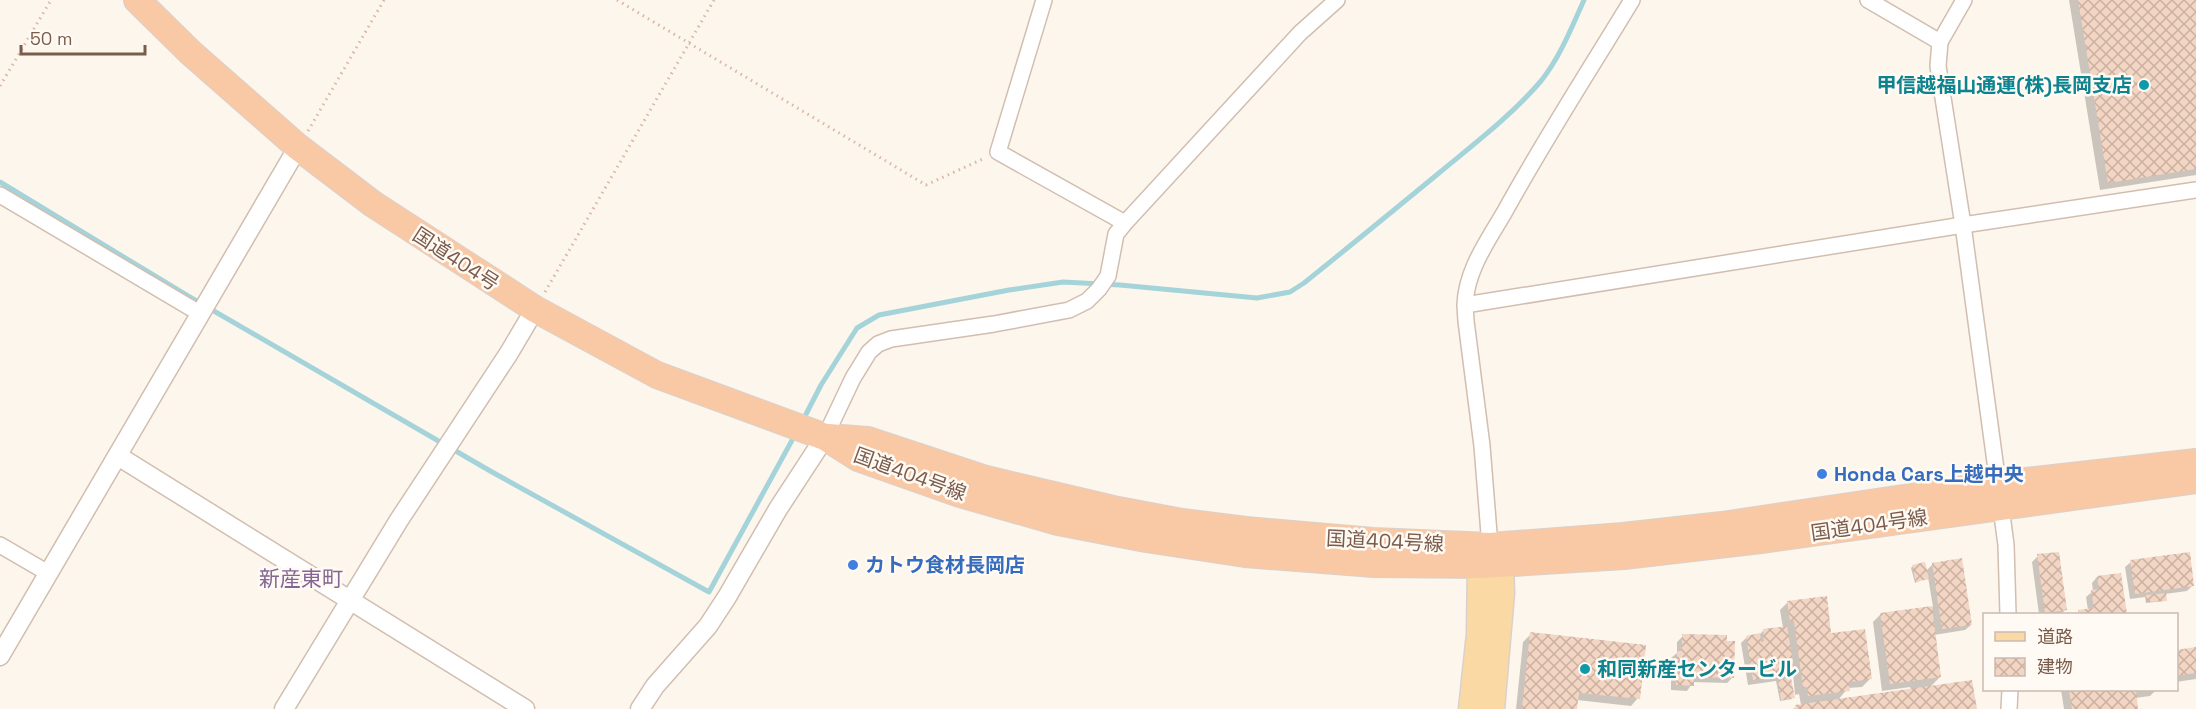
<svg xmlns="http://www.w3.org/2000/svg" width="2196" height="709" font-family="'Space Grotesk','Noto Sans JP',sans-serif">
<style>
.shadow{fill:#0003}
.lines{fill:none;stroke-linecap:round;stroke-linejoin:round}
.stream{stroke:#a5d3da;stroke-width:5}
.building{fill:url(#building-cross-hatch)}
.minor-casing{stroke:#d1beb0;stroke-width:18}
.tertiary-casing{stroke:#d1beb0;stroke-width:21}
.primary-casing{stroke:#dad1cd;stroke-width:27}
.trunk-casing{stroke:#dad1cd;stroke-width:28}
.path{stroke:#d9b8a5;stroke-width:3;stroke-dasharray:1.5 4.5;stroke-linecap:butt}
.minor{stroke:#fff;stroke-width:15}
.tertiary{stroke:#fff;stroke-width:18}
.primary{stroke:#fbd9a5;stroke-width:24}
.trunk{stroke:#f9c8a4;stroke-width:26}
.culture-dot{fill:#0f9aa8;stroke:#fffaf3;stroke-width:2}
.shop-dot{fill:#3f7fe0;stroke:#fffaf3;stroke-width:2}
.labels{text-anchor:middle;stroke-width:5;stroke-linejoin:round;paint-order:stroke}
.culture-label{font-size:20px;font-weight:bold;fill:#0d838f;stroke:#fffaf3;text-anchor:end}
.street-label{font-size:20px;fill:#7a5c4d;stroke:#fffaf3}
.shop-label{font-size:20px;font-weight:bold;fill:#366cbe;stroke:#fffaf3;text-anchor:start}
.neighbourhood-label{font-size:21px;fill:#846695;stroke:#fffaf3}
</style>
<defs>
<pattern id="building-cross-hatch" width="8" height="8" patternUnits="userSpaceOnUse" patternTransform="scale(1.5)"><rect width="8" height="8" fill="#f3d5c3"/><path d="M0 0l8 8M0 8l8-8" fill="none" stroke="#cab0a1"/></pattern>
</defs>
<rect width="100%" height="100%" fill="#fdf6ec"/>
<path class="shadow" d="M2069,0H2196V175L2100,190Z
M2038,556L2066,609L2061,614H2039L2032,562Z
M2131,562L2193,585L2187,591L2165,594L2164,601L2146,603L2145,597L2130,599L2125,567Z
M1933,564L1971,625L1965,630L1934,635L1940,677L1929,688L1975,709H1793L1801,705L1799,694L1795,695L1793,674L1789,677L1792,699L1780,701L1776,681L1748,685L1741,643L1747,637L1759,635L1763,631L1783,628L1780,610L1788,602L1830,635L1870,679L1862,687L1848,688L1838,700L1911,690L1910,687L1882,691L1873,622L1881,614L1933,607L1928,577L1915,583L1911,568L1913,566L1925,572Z
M2120,574L2126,614H2076L2079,612L2088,610L2086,597L2093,591L2092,583L2097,577Z
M1531,634L1638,698L1631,706L1577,700L1576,709H1516L1523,642Z
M1683,636L1733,677L1727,683L1693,682L1687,691L1671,690V658L1677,653V642Z
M2196,649V679L2176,682V652Z
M2061,690H2156L2150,696L2135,698L2137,709H2064Z"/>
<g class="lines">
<path class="stream" d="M0,182L188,296L492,472L709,592L796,433
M802,422L821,385L857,328L879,315L1009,290L1063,282L1120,285L1257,298L1290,292L1304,283C1349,247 1394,210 1439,173C1474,144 1511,116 1541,81C1560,57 1572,27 1584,0"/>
</g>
<path class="building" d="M2078,0H2196V169L2108,183Z
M2059,552L2067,610L2045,613L2037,554Z
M2190,552L2194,586L2135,594L2130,560Z
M1962,558L1972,625L1942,629L1932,563Z
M1925,562L1929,579L1916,582L1912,565Z
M2121,573L2127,614H2078V610L2094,608L2091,590L2099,589L2097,576Z
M2166,593L2167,601L2146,602V595Z
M1827,596L1831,633L1865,629L1872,679L1849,682L1850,691L1808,696L1807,687L1803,688L1794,621H1790L1787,601Z
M1932,606L1941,677L1890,684L1880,613Z
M1787,626L1795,674L1753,680L1746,636L1760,633L1761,642L1764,641L1763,629Z
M1530,632L1646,645L1640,699L1579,693L1577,709H1522Z
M1682,634L1727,635V641H1735L1734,678L1694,677V686L1676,685L1677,651H1682Z
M2196,647V673L2176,676V650Z
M1791,678L1795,698L1781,700L1778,680Z
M1972,680L1977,709H1795V705Z
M2069,690H2136L2138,709H2072Z"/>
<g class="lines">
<g class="minor-casing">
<path id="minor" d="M1044,0L998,152L1125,223
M1868,0L1940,42
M1964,0L1940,42L1938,66L1963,225L1998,484L2006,545L2008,614
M0,195L201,314
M1465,305C1466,271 1487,242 1504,213C1544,140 1589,71 1632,0
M825,437L853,378L869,352L878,344L891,339L994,324L1069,310L1087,301L1099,289L1108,276L1116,234L1125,223L1300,33L1337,0
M0,545L48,573
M1490,546L1482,446L1466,321L1465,305L1963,225L2196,190
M2009,709L2010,690"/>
</g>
<g class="tertiary-casing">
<path id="tertiary" d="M118,456L525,709
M0,656L298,147
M284,709L399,520L509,353L535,309
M640,709L655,686L708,626L727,597L778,509L825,437"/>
</g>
<g class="primary-casing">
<path id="primary" d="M1491,548L1501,564L1502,593L1492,709
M1471,709L1479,634L1480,565L1488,549"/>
</g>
<g class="trunk-casing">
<path id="trunk" d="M137,0L191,53L298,147L373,204L535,309L657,375L825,437L858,458L960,494L1058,522L1146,539L1245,554L1374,564L1480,565L1624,556L1761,540L2196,480
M828,437L868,440L986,479L1113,509L1182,522L1246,530L1373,541L1490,546L1623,536L1722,525L1998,484L2196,462"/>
</g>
<path class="path" d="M617,0L926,185L985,158
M0,86L51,0
M308,131L384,0
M545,292L714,0"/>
<use href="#minor" class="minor"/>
<use href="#tertiary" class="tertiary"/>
<use href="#primary" class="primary"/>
<use href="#trunk" class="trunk"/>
</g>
<g class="culture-dot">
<circle cx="2144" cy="85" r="6"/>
<circle cx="1585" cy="669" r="6"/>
</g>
<g class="shop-dot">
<circle cx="1822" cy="474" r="6"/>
<circle cx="853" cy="565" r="6"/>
</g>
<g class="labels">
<g class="culture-label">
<text x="2132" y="92">甲信越福山通運(株)長岡支店</text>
<text x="1597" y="676" text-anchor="start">和同新産センタービル</text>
</g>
<g class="street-label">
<text transform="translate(456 259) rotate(33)" y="7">国道404号</text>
<text transform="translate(910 474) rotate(20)" y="7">国道404号線</text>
<text transform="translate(1869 525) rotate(-8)" y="7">国道404号線</text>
<text transform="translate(1385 541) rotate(3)" y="7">国道404号線</text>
</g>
<g class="shop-label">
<text x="1834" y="481">Honda Cars上越中央</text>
<text x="865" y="572">カトウ食材長岡店</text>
</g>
<g class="neighbourhood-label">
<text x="301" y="586">新産東町</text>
</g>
</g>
<rect x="1983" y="613" width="195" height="78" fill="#fffaf3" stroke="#cabbb1" stroke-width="1.5"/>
<rect x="1995" y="632" width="30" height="9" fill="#fbd9a5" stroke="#cabbb1" stroke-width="1.5"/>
<text x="2037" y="643" font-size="18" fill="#7a5c4d">道路</text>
<rect x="1995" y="658" width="30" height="18" fill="url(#building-cross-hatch)" stroke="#cabbb1" stroke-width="1.5"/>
<text x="2037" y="673" font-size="18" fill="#7a5c4d">建物</text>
<path d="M21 45v9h124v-9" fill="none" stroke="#7a5c4d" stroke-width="3"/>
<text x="30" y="45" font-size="18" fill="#7a5c4d" stroke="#fffaf3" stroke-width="4.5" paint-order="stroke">50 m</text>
</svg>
